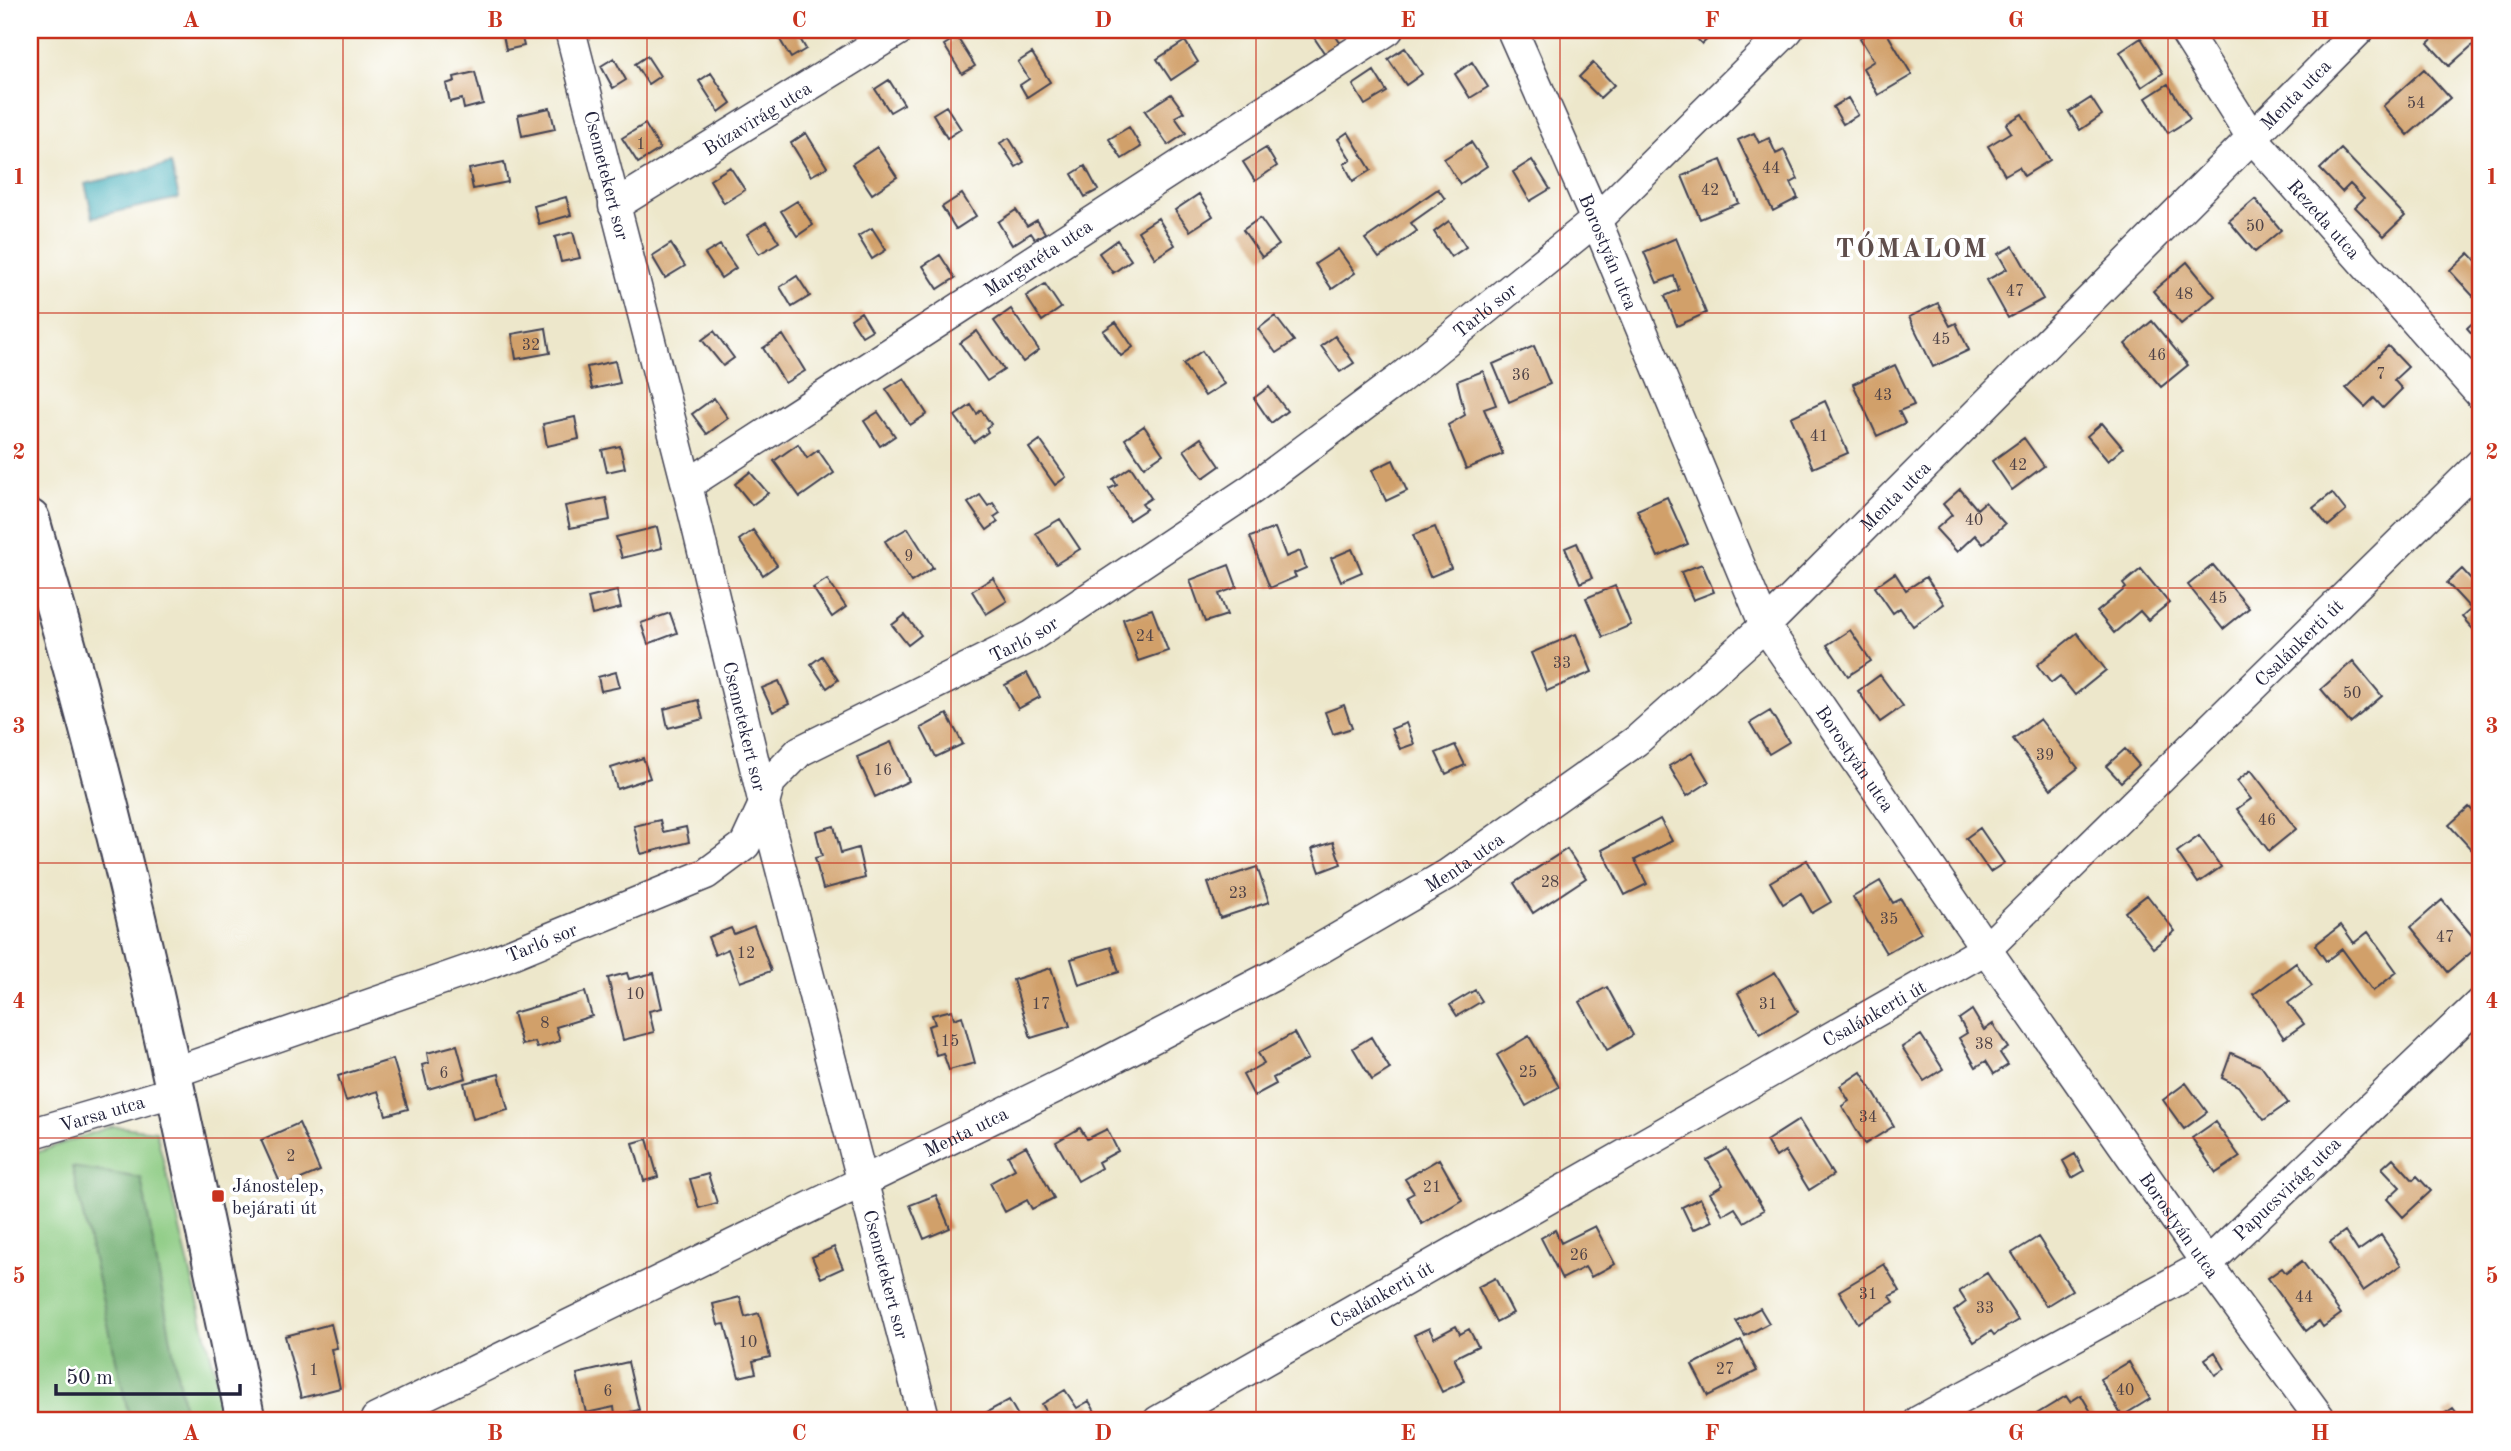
<svg xmlns="http://www.w3.org/2000/svg" width="2511" height="1451" font-family="'Old Standard TT',serif">
<style>
.green{fill:#8bca81;stroke:#56765e;stroke-width:2}
.forest{fill:#70ae6f;stroke:#496855;stroke-width:2}
.water{fill:#3aaab6;stroke:#2e6678;stroke-width:2}
.building{fill:#d1a06b}
.lines{fill:none;stroke-linecap:round;stroke-linejoin:round}
.minor-casing{stroke:#404051;stroke-width:33}
.secondary-casing{stroke:#404051;stroke-width:42}
.minor{stroke:#fff;stroke-width:30}
.secondary{stroke:#fff;stroke-width:38}
.grid{fill:none;stroke:#c8321e;stroke-width:2;stroke-opacity:0.55}
.poi-dot{fill:#c8321e;stroke:#fff;stroke-width:2.5}
.labels{text-anchor:middle;stroke-width:7;stroke-linejoin:round;paint-order:stroke}
.number-label{font-size:16px;fill:#4e4247}
.street-label{font-size:19px;fill:#22223b;stroke:#fff}
.poi-label{font-size:19px;fill:#22223b;stroke:#fff;text-anchor:start}
.district-label{font-size:26px;font-weight:bold;letter-spacing:2px;fill:#5f4e4c;stroke:#fff}
.neatline{fill:none;stroke:#c8321e;stroke-width:2.5}
.grid-label{font-size:23px;text-anchor:middle;font-weight:bold;fill:#c8321e}
</style>
<rect width="100%" height="100%" fill="#fff"/>
<filter id="ink" filterUnits="userSpaceOnUse"><feTurbulence type="fractalNoise" baseFrequency=".0143" numOctaves="2"/><feDisplacementMap in="SourceGraphic" scale="14" xChannelSelector="R" yChannelSelector="G"/><feConvolveMatrix kernelMatrix="1 2 1 2 8 2 1 2 1" color-interpolation-filters="sRGB"/></filter>
<filter id="wash" filterUnits="userSpaceOnUse"><feTurbulence type="fractalNoise" baseFrequency=".00686" numOctaves="4" result="noise"/><feDisplacementMap in="SourceGraphic" scale="28" xChannelSelector="R" yChannelSelector="G"/><feGaussianBlur stdDeviation="1.57" result="paint"/><feColorMatrix in="noise" values="0 0 0 0 0 0 0 0 0 0 0 0 0 0 0 0 0 1.4 0 .05"/><feComposite in="paint" operator="in"/></filter>
<g filter="url(#wash)">
<rect width="100%" height="100%" fill="#ede7cb"/>
<path class="green" d="M112,1126L156,1131L227,1421H30V1155Z"/>
<path class="forest" d="M72,1167L141,1178L186,1421H130Z"/>
<path class="water" d="M171,164L179,198L93,217L85,184Z"/>
<g id="blocks">
<path class="building" d="M502,30H520L524,46L506,50Z
M787,30H795L806,49L791,58L777,35Z
M1309,30H1332L1342,46L1327,57Z
M1689,30H1718L1702,44Z
M1874,30H1885L1912,75L1878,95L1863,68L1874,61L1860,38Z
M2442,30H2481V51L2475,43L2449,66L2428,43Z
M957,37L975,66L962,74L944,45Z
M2141,38L2163,73L2142,87L2120,52Z
M1185,41L1198,62L1171,80L1157,59Z
M1405,48L1422,74L1406,85L1388,59Z
M1032,53L1050,82L1027,97L1020,85L1029,79L1018,62Z
M647,56L660,76L648,84L635,64Z
M614,58L626,80L613,88L601,66Z
M1472,62L1488,87L1470,98L1455,74Z
M1593,63L1614,85L1600,98L1579,77Z
M2424,69L2450,98L2408,135L2383,106Z
M1374,71L1387,92L1365,105L1353,85Z
M475,72L483,104L464,109L462,99L450,102L446,84L455,81L454,77Z
M711,73L731,103L719,112L699,81Z
M889,80L904,104L890,112L875,89Z
M2168,84L2190,119L2168,133L2146,98Z
M1171,94L1184,112L1175,117L1186,133L1168,145L1145,111Z
M1848,98L1858,115L1843,124L1833,107Z
M2091,98L2102,115L2080,130L2069,112Z
M946,106L961,129L947,138L933,114Z
M550,108L555,129L522,136L518,115Z
M2022,114L2050,160L2024,176L2019,167L2005,175L1988,146L2011,132L2006,124Z
M645,124L660,149L638,163L622,138Z
M1129,127L1141,147L1122,159L1109,139Z
M1348,132L1371,170L1353,181L1344,164L1351,160L1338,139Z
M806,133L827,167L811,176L791,143Z
M1754,133L1759,143L1769,138L1776,154L1784,150L1798,179L1791,183L1798,198L1773,211L1738,140Z
M1009,138L1024,162L1016,167L1000,143Z
M1471,142L1487,166L1460,184L1444,159Z
M877,147L897,177L872,194L852,164Z
M1266,148L1277,166L1255,181L1243,162Z
M2341,149L2405,216L2384,236L2355,207L2364,198L2350,184L2342,192L2320,169Z
M1532,160L1550,189L1530,201L1513,172Z
M1721,160L1739,203L1700,219L1682,176Z
M504,162L508,182L473,189L469,169Z
M1085,166L1098,190L1085,197L1072,174Z
M730,167L745,190L724,203L710,180Z
M1438,189L1445,199L1411,223L1417,231L1379,258L1365,239Z
M962,194L976,216L956,229L942,207Z
M1199,194L1213,216L1190,231L1175,210Z
M566,197L571,215L539,224L534,206Z
M2255,199L2281,230L2255,252L2229,221Z
M797,201L813,225L797,236L781,211Z
M1016,210L1027,226L1037,220L1045,233L1035,239L1031,233L1012,245L998,222Z
M1158,218L1175,245L1155,258L1138,231Z
M1260,218L1279,245L1262,257L1243,230Z
M1449,221L1466,247L1451,257L1434,232Z
M766,222L779,242L759,254L747,234Z
M872,228L886,250L872,259L858,236Z
M573,232L580,258L561,262L555,237Z
M1676,238L1706,313L1677,326L1665,296L1679,290L1674,276L1657,283L1644,252Z
M1117,240L1131,260L1113,273L1099,253Z
M671,244L685,266L665,278L652,256Z
M720,245L736,268L721,278L705,254Z
M2013,246L2043,299L2008,318L1987,280L2007,269L1998,254Z
M1338,249L1355,273L1332,289L1315,264Z
M2469,253L2481,266V289L2473,296L2450,271Z
M940,255L955,278L938,289L923,266Z
M2187,262L2215,296L2181,324L2153,291Z
M797,276L810,296L792,307L780,287Z
M1045,284L1061,308L1042,321L1026,296Z
M1938,303L1950,326L1956,323L1969,350L1933,367L1909,317Z
M1011,309L1039,350L1023,362L994,321Z
M861,312L872,330L862,336L851,319Z
M2481,315V344L2467,328Z
M1275,316L1294,341L1276,353L1258,329Z
M2152,321L2188,365L2161,387L2125,344Z
M1116,322L1133,347L1121,356L1103,331Z
M546,328L550,353L516,359L512,334Z
M714,331L734,358L723,366L702,340Z
M977,331L1004,370L987,381L960,343Z
M783,335L805,371L785,383L763,348Z
M1335,336L1354,363L1340,372L1321,346Z
M1534,346L1550,384L1509,402L1493,364Z
M2388,346L2408,367L2394,380L2402,389L2383,408L2374,398L2365,407L2346,388Z
M1202,351L1224,384L1205,396L1183,364Z
M615,361L620,383L592,389L587,367Z
M1895,365L1914,405L1899,411L1905,423L1877,436L1853,384Z
M1483,371L1496,405L1484,409L1503,454L1466,469L1448,425L1465,415L1457,381Z
M904,378L927,414L910,425L886,389Z
M1269,387L1287,411L1271,423L1254,398Z
M714,398L728,418L707,434L692,414Z
M1825,401L1848,453L1813,468L1791,417Z
M971,405L977,414L981,410L991,424L986,428L988,432L974,442L955,416Z
M878,412L895,436L880,446L864,421Z
M575,417L579,439L547,446L543,424Z
M2102,423L2123,448L2108,461L2087,436Z
M1144,426L1163,454L1144,467L1125,439Z
M1201,438L1220,466L1203,478L1184,450Z
M2024,438L2044,466L2012,490L1992,461Z
M1040,440L1066,477L1055,485L1029,448Z
M798,444L807,458L818,450L834,473L800,497L774,461Z
M620,446L625,468L607,472L602,450Z
M1393,460L1407,491L1386,501L1372,470Z
M1131,467L1151,498L1142,504L1146,509L1129,520L1109,489L1117,485L1113,479Z
M750,472L768,493L752,505L735,484Z
M1960,489L1977,509L1985,502L2005,524L1983,544L1975,535L1957,552L1936,529L1952,515L1943,504Z
M2332,493L2346,511L2328,526L2313,508Z
M980,495L988,506L993,503L1000,513L994,517L998,522L987,530L968,503Z
M1667,497L1688,544L1658,557L1637,510Z
M606,498L610,520L570,528L565,506Z
M1060,519L1080,549L1056,564L1036,533Z
M657,527L662,548L622,558L616,537Z
M1435,527L1451,568L1430,577L1413,535Z
M908,528L933,568L911,582L885,541Z
M1275,528L1286,557L1300,551L1306,568L1294,573L1296,577L1270,588L1250,537Z
M753,530L777,565L763,575L739,540Z
M1577,543L1592,578L1580,583L1565,548Z
M1352,549L1362,572L1341,581L1331,558Z
M1702,564L1714,592L1693,600L1681,572Z
M1229,565L1237,587L1219,594L1227,615L1205,622L1190,580Z
M2213,565L2249,608L2223,629L2188,585Z
M2141,569L2169,603L2148,620L2140,611L2114,633L2097,612L2126,588L2123,584Z
M2462,569L2481,590V638L2462,617L2471,609L2447,583Z
M1895,573L1906,590L1926,577L1944,604L1913,626L1900,608L1893,613L1875,587Z
M993,578L1007,601L986,614L972,591Z
M827,579L846,607L832,617L813,588Z
M1615,586L1631,625L1603,637L1586,598Z
M617,591L621,608L592,615L588,598Z
M1152,609L1168,651L1138,661L1123,619Z
M670,613L677,633L648,644L641,623Z
M905,615L921,635L908,645L892,625Z
M1850,630L1871,661L1848,676L1827,645Z
M2077,633L2106,670L2075,695L2060,676L2051,683L2037,665Z
M1576,634L1592,672L1547,691L1531,653Z
M822,656L838,680L827,688L811,664Z
M2353,661L2382,696L2350,723L2321,689Z
M616,672L620,687L601,691L598,677Z
M1027,673L1040,697L1018,709L1005,685Z
M1880,675L1903,706L1880,722L1858,691Z
M779,681L789,704L773,712L762,688Z
M698,700L703,719L668,728L664,709Z
M1344,705L1352,728L1333,734L1325,712Z
M1770,711L1789,742L1769,754L1750,723Z
M947,714L963,744L936,757L921,728Z
M2040,719L2078,768L2051,789L2013,739Z
M1406,723L1414,744L1400,749L1391,729Z
M891,742L909,781L875,797L857,757Z
M1455,745L1465,765L1446,774L1436,753Z
M2125,749L2139,765L2121,782L2106,766Z
M1692,753L1709,782L1687,796L1669,766Z
M643,758L650,778L617,789L611,768Z
M2251,770L2296,829L2269,851L2237,809L2251,799L2237,781Z
M2469,807L2481,820V860L2449,825Z
M1660,819L1672,841L1635,860L1647,884L1625,895L1602,850Z
M660,820L663,832L686,827L689,842L641,854L634,826Z
M834,826L841,853L858,848L865,878L823,889L815,858L822,856L816,831Z
M1980,828L2004,863L1990,872L1966,838Z
M2199,836L2221,867L2198,883L2177,852Z
M1333,842L1341,864L1320,872L1312,849Z
M1567,849L1586,878L1533,913L1514,883Z
M1807,860L1831,902L1812,913L1801,893L1783,904L1770,882Z
M1257,867L1269,902L1220,918L1208,883Z
M1880,881L1893,903L1901,899L1921,933L1886,953L1853,897Z
M2147,895L2175,931L2153,948L2125,912Z
M2442,900L2480,945L2448,972L2411,927Z
M2341,925L2354,943L2368,932L2397,972L2373,991L2342,949L2326,961L2315,945Z
M754,926L771,971L740,982L728,949L715,955L708,937L731,928L734,934Z
M1111,947L1119,972L1079,985L1071,959Z
M2296,963L2312,986L2288,1003L2304,1024L2284,1038L2254,994Z
M1051,968L1070,1026L1031,1038L1013,980Z
M1775,972L1798,1012L1760,1034L1738,993Z
M627,973L629,979L654,973L662,1008L649,1011L654,1032L623,1040L608,978Z
M1607,987L1633,1035L1607,1050L1580,1002Z
M1475,990L1482,1001L1457,1016L1450,1005Z
M585,992L592,1016L556,1027L560,1041L537,1048L535,1042L522,1045L513,1013Z
M952,1010L954,1019L962,1016L975,1063L949,1070L943,1053L936,1055L928,1026L935,1024L932,1015Z
M1972,1010L1984,1030L1993,1024L2008,1048L2000,1053L2008,1065L1994,1074L1986,1061L1976,1067L1959,1038L1967,1033L1959,1019Z
M1294,1033L1308,1059L1273,1078L1276,1084L1254,1096L1243,1075L1264,1063L1258,1053Z
M1921,1035L1943,1069L1924,1081L1902,1047Z
M1529,1036L1559,1087L1526,1106L1497,1055Z
M1371,1037L1390,1069L1372,1080L1353,1048Z
M457,1045L466,1078L428,1089L422,1065L429,1063L427,1053Z
M2231,1053L2261,1066L2288,1103L2264,1120L2238,1086L2222,1078Z
M393,1059L408,1109L386,1115L378,1091L346,1101L338,1076Z
M1861,1072L1894,1126L1865,1144L1842,1106L1849,1101L1840,1086Z
M499,1074L508,1110L473,1119L464,1083Z
M2186,1083L2207,1112L2184,1129L2163,1100Z
M1799,1120L1833,1175L1809,1190L1785,1151L1776,1157L1766,1141Z
M2215,1122L2240,1157L2216,1173L2192,1138Z
M299,1123L320,1171L282,1187L261,1140Z
M1080,1128L1087,1139L1107,1129L1118,1151L1098,1162L1101,1168L1078,1181L1056,1142Z
M647,1139L658,1177L644,1181L633,1143Z
M1026,1146L1054,1198L1032,1209L1027,1200L1005,1212L990,1183L1015,1169L1008,1156Z
M1727,1149L1764,1210L1744,1222L1735,1208L1723,1215L1710,1193L1723,1185L1707,1160Z
M2075,1154L2084,1171L2072,1178L2063,1161Z
M2393,1158L2413,1180L2417,1176L2431,1191L2403,1217L2387,1199L2400,1187L2382,1168Z
M1439,1159L1462,1200L1422,1224L1407,1197L1414,1193L1405,1179Z
M708,1174L717,1203L699,1208L690,1179Z
M936,1195L950,1228L924,1239L910,1205Z
M1700,1198L1712,1221L1693,1230L1682,1207Z
M1595,1226L1615,1264L1591,1277L1585,1267L1562,1279L1541,1238L1555,1230L1561,1243Z
M2345,1231L2358,1251L2381,1235L2401,1265L2363,1291L2330,1242Z
M2038,1237L2072,1290L2046,1306L2012,1253Z
M834,1247L843,1268L821,1278L812,1257Z
M2302,1261L2341,1314L2323,1327L2319,1321L2306,1331L2268,1278L2282,1268L2286,1273Z
M1884,1264L1900,1291L1890,1296L1894,1302L1858,1323L1839,1291Z
M1987,1273L2018,1320L1994,1335L1991,1331L1974,1342L1954,1311L1966,1302L1959,1291Z
M1495,1278L1513,1313L1496,1322L1478,1287Z
M740,1297L745,1317L759,1313L770,1357L753,1361L756,1373L739,1377L725,1324L718,1325L713,1304Z
M1760,1308L1769,1323L1745,1336L1736,1321Z
M331,1324L337,1348L331,1349L340,1388L301,1398L285,1336Z
M1456,1326L1460,1334L1469,1329L1478,1346L1454,1358L1465,1381L1442,1392L1414,1335L1429,1328L1434,1338Z
M1741,1340L1757,1371L1708,1396L1692,1365Z
M2215,1352L2225,1369L2215,1375L2205,1359Z
M628,1362L639,1410L615,1415L614,1407L586,1413L577,1374Z
M2129,1362L2150,1399L2122,1416L2100,1379Z
M1065,1390L1077,1408L1089,1401L1100,1420L1052,1421L1042,1404Z
M2081,1395L2094,1417L2088,1421H2032L2030,1418L2066,1396L2070,1402Z
M1009,1400L1021,1421H977L976,1418Z
M2453,1408L2463,1421H2449L2444,1414Z"/>
</g>
</g>
<g filter="url(#ink)">
<use href="#blocks" fill-opacity="0" stroke="#404051" stroke-width="2"/>
<g class="lines">
<g class="minor-casing">
<g id="minor">
<path id="s1" d="M570,30L687,485L764,804L925,1421"/>
<path id="s2" d="M1512,30L1596,220L1765,626L1986,949L2207,1264L2322,1421"/>
<path id="s3" d="M2184,30L2251,136L2481,395"/>
<path id="s4" d="M614,206L899,30"/>
<path id="s5" d="M687,485L1388,30"/>
<path id="s6" d="M172,1073L492,962L706,874L745,845L764,804L770,782L800,751L1032,636L1252,489L1398,380L1596,220L1788,30"/>
<path id="s7" d="M30,1134L176,1091"/>
<path id="s8" d="M376,1419L1087,1072L1278,973L1448,874L1636,741L1765,626L2359,30"/>
<path id="s9" d="M1158,1421L1986,949L2481,463"/>
<path id="s10" d="M1919,1421L2207,1264L2481,1002"/>
</g>
</g>
<g class="secondary-casing">
<path id="secondary" d="M30,519C47,580 66,641 82,703C146,940 195,1181 246,1421"/>
</g>
<use href="#minor" class="minor"/>
<use href="#secondary" class="secondary"/>
</g>
</g>
<path class="grid" d="M343,30V1421M647,30V1421M951,30V1421M1256,30V1421M1560,30V1421M1864,30V1421M2168,30V1421M30,313H2481M30,588H2481M30,863H2481M30,1138H2481"/>
<rect class="poi-dot" x="211" y="1189" width="14" height="14" rx="3.5"/>
<g class="labels">
<g class="number-label">
<text x="2416" y="108">54</text>
<text x="641" y="149">1</text>
<text x="1771" y="173">44</text>
<text x="1710" y="195">42</text>
<text x="2255" y="231">50</text>
<text x="2015" y="296">47</text>
<text x="2184" y="299">48</text>
<text x="1941" y="344">45</text>
<text x="531" y="350">32</text>
<text x="2157" y="360">46</text>
<text x="2381" y="379">7</text>
<text x="1521" y="380">36</text>
<text x="1883" y="400">43</text>
<text x="1819" y="441">41</text>
<text x="2018" y="470">42</text>
<text x="1974" y="525">40</text>
<text x="909" y="561">9</text>
<text x="2218" y="603">45</text>
<text x="1145" y="641">24</text>
<text x="1562" y="668">33</text>
<text x="2352" y="698">50</text>
<text x="2045" y="760">39</text>
<text x="883" y="775">16</text>
<text x="2267" y="825">46</text>
<text x="1550" y="887">28</text>
<text x="1238" y="898">23</text>
<text x="1889" y="924">35</text>
<text x="2445" y="942">47</text>
<text x="746" y="958">12</text>
<text x="635" y="999">10</text>
<text x="1041" y="1009">17</text>
<text x="1768" y="1009">31</text>
<text x="545" y="1028">8</text>
<text x="950" y="1046">15</text>
<text x="1984" y="1049">38</text>
<text x="1528" y="1077">25</text>
<text x="444" y="1078">6</text>
<text x="1868" y="1122">34</text>
<text x="291" y="1161">2</text>
<text x="1432" y="1192">21</text>
<text x="1579" y="1260">26</text>
<text x="1868" y="1299">31</text>
<text x="2304" y="1302">44</text>
<text x="1985" y="1313">33</text>
<text x="748" y="1347">10</text>
<text x="1725" y="1374">27</text>
<text x="314" y="1375">1</text>
<text x="2125" y="1395">40</text>
<text x="608" y="1396">6</text>
</g>
<g class="street-label">
<text dy="7" stroke="none"><textPath href="#s8" startOffset="2357">Menta utca</textPath></text>
<text dy="7" stroke="none"><textPath href="#s4" startOffset="168">Búzavirág utca</textPath></text>
<text dy="7" stroke="none"><textPath href="#s1" startOffset="150">Csemetekert sor</textPath></text>
<text dy="7" stroke="none"><textPath href="#s3" startOffset="236">Rezeda utca</textPath></text>
<text dy="7" stroke="none"><textPath href="#s2" startOffset="242">Borostyán utca</textPath></text>
<text dy="7" stroke="none"><textPath href="#s5" startOffset="418">Margaréta utca</textPath></text>
<text dy="7" stroke="none"><textPath href="#s6" startOffset="1547">Tarló sor</textPath></text>
<text dy="7" stroke="none"><textPath href="#s8" startOffset="1790">Menta utca</textPath></text>
<text dy="7" stroke="none"><textPath href="#s6" startOffset="980">Tarló sor</textPath></text>
<text dy="7" stroke="none"><textPath href="#s9" startOffset="1391">Csalánkerti út</textPath></text>
<text dy="7" stroke="none"><textPath href="#s1" startOffset="718">Csemetekert sor</textPath></text>
<text dy="7" stroke="none"><textPath href="#s2" startOffset="808">Borostyán utca</textPath></text>
<text dy="7" stroke="none"><textPath href="#s8" startOffset="1223">Menta utca</textPath></text>
<text dy="7" stroke="none"><textPath href="#s6" startOffset="392">Tarló sor</textPath></text>
<text dy="7" stroke="none"><textPath href="#s9" startOffset="824">Csalánkerti út</textPath></text>
<text dy="7" stroke="none"><textPath href="#s7" startOffset="75">Varsa utca</textPath></text>
<text dy="7" stroke="none"><textPath href="#s8" startOffset="656">Menta utca</textPath></text>
<text dy="7" stroke="none"><textPath href="#s10" startOffset="438">Papucsvirág utca</textPath></text>
<text dy="7" stroke="none"><textPath href="#s2" startOffset="1376">Borostyán utca</textPath></text>
<text dy="7" stroke="none"><textPath href="#s1" startOffset="1284">Csemetekert sor</textPath></text>
<text dy="7" stroke="none"><textPath href="#s9" startOffset="257">Csalánkerti út</textPath></text>
</g>
<g class="poi-label">
<text x="232" y="1192">Jánostelep,<tspan x="232" dy="22">bejárati út</tspan></text>
</g>
<g class="district-label">
<text x="1912" y="257">TÓMALOM</text>
</g>
</g>
<rect width="2511" height="1451" fill="none" stroke="#fff" stroke-width="77"/>
<path d="M56 1384v10h184v-10" fill="none" stroke="#22223b" stroke-width="3.5"/>
<text x="66" y="1384" font-size="21" fill="#22223b" stroke="#ffffff" stroke-width="5" paint-order="stroke">50 m</text>
<rect x="38" y="38" width="2434" height="1374" class="neatline"/>
<g class="grid-label">
<text x="191" y="27">A</text>
<text x="495" y="27">B</text>
<text x="799" y="27">C</text>
<text x="1103" y="27">D</text>
<text x="1408" y="27">E</text>
<text x="1712" y="27">F</text>
<text x="2016" y="27">G</text>
<text x="2320" y="27">H</text>
<text x="19" y="184">1</text>
<text x="2492" y="184">1</text>
<text x="19" y="459">2</text>
<text x="2492" y="459">2</text>
<text x="19" y="733">3</text>
<text x="2492" y="733">3</text>
<text x="19" y="1008">4</text>
<text x="2492" y="1008">4</text>
<text x="19" y="1283">5</text>
<text x="2492" y="1283">5</text>
<text x="191" y="1440">A</text>
<text x="495" y="1440">B</text>
<text x="799" y="1440">C</text>
<text x="1103" y="1440">D</text>
<text x="1408" y="1440">E</text>
<text x="1712" y="1440">F</text>
<text x="2016" y="1440">G</text>
<text x="2320" y="1440">H</text>
</g>
</svg>
